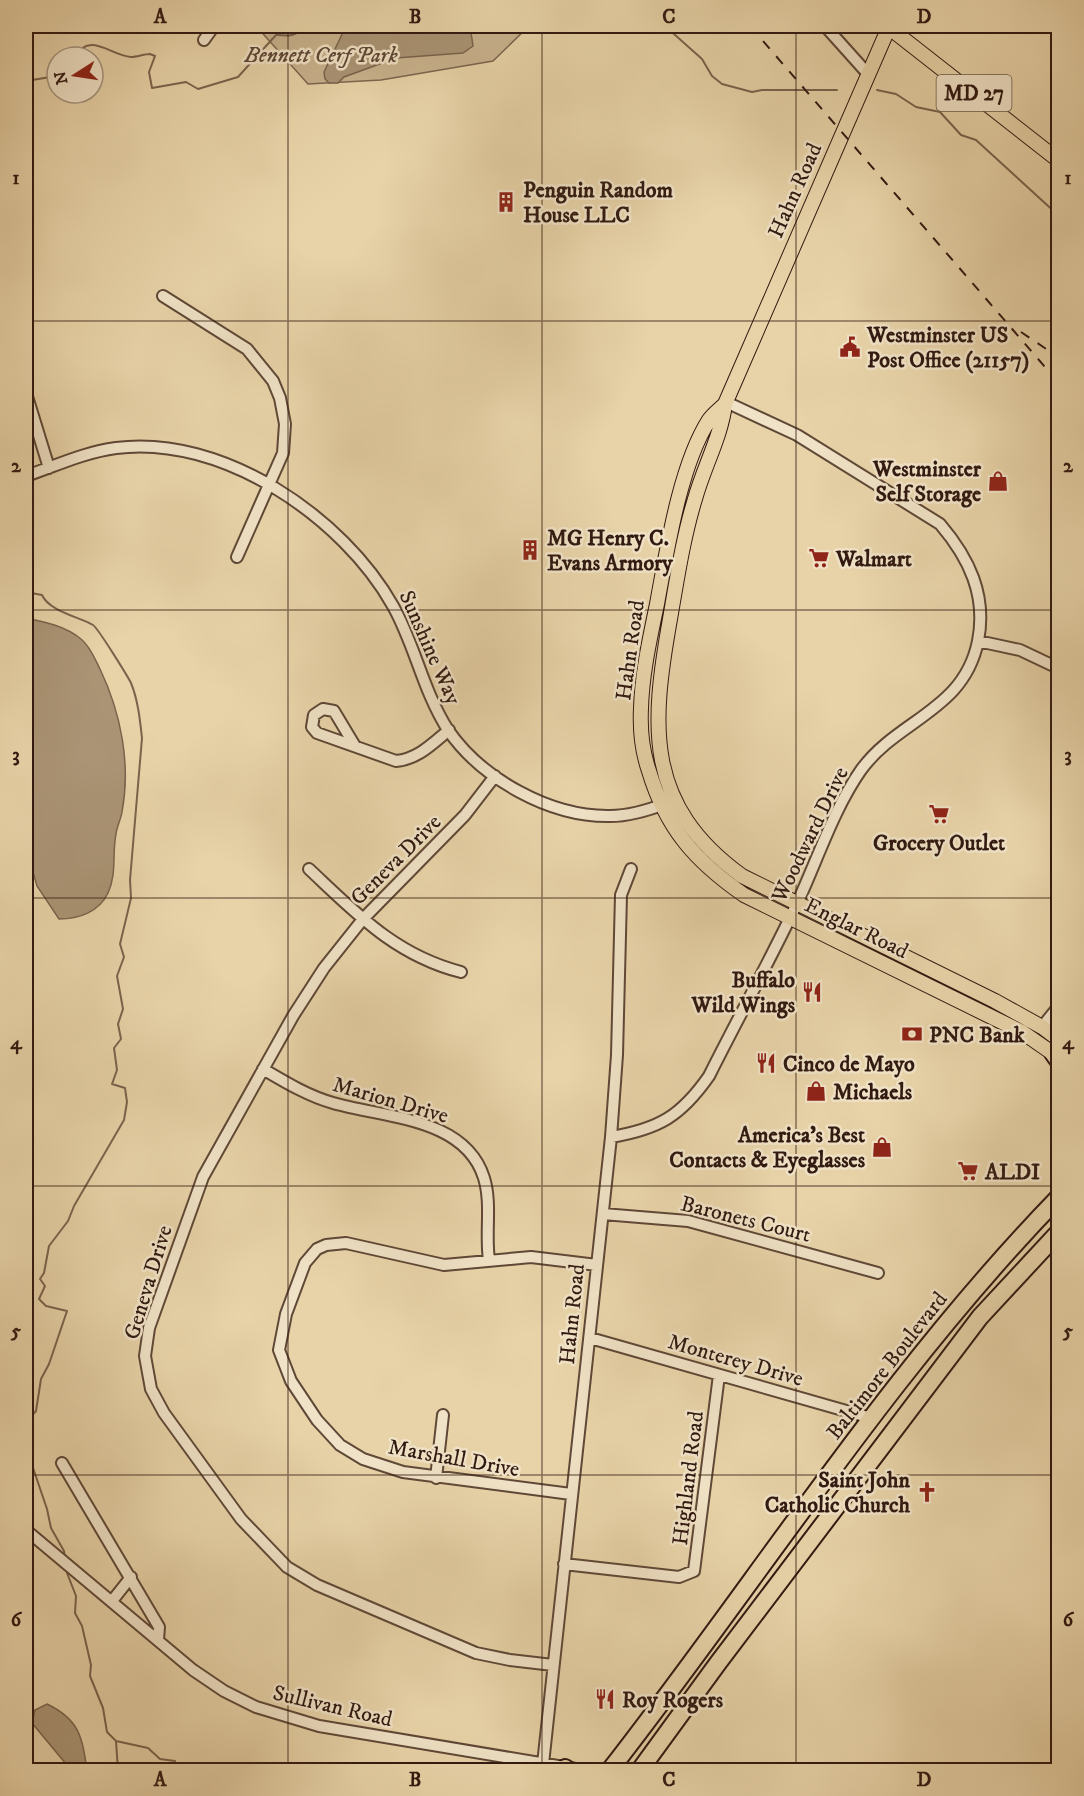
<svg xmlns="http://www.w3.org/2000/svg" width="1084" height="1796" font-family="'IM FELL DW Pica',serif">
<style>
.green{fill:#c9b38e;stroke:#7d6650;stroke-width:1.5}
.water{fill:#aa9475;stroke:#7a634d;stroke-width:1.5}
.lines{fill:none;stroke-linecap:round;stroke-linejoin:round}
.stream{stroke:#7a634d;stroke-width:2}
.minor-casing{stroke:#5f4837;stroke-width:14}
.major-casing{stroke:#311911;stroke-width:16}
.highway-casing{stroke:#311911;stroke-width:20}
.minor{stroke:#f0e2c6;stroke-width:10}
.major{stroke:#e8d3a8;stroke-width:14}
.highway{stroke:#e8d3a8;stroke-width:16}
.rail{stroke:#311911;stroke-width:2;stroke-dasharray:10 10;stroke-linecap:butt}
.grid{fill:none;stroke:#311911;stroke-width:1.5;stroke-opacity:0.55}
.labels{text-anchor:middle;stroke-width:5;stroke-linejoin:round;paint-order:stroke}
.shield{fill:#f0e2c6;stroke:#6a5547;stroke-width:1.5}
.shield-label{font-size:21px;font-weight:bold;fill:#311911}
.park-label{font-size:22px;font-style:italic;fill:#5f4736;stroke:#f0e2c6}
.poi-label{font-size:22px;font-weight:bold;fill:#311911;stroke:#f0e2c6;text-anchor:start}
.street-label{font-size:22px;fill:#311911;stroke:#f0e2c6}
.neatline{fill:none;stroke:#311911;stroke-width:2}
.grid-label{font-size:20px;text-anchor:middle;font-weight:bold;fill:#311911}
</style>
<rect width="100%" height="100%" fill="#e8d3a8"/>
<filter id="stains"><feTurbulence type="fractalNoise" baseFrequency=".00333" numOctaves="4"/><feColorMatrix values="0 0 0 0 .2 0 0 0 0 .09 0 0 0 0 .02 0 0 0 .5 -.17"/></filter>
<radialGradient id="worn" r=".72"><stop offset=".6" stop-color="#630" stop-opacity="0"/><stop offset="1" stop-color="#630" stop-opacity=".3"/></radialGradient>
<path class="green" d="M256,26H529L493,61L381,80L308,84Z"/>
<path class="water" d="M346,26H470L473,46L463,53L396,58L344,77L338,83H329L325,79L324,72Z
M26,618C45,622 65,626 81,639C90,646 95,659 100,669C121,713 131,764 122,812C121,819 117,826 116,834C112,853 117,874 108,893C99,912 79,919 59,919L37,886L26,848Z
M47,1704C80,1720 82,1737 87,1770H71L32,1723L35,1710Z"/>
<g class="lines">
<path class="stream" d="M665,26L702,59L712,76L722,84L752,92L762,90H837
M74,57C91,31 109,55 131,57C137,57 144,54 150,54L155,56L149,72L152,88L186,82L198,89L238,77L276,35C288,36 297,37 303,26
M26,71L32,80L57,76
M877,90L896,94L916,107L940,112L961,135L976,140L1058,215
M26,592L42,595C49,611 79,617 93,625C98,628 128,677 131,683C138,700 140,720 142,738L130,880L131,898L120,944L124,957L117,976L123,1009L118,1024L121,1039L114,1048L117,1070L112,1084L125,1088L127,1102L124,1120L74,1206L68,1221L49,1246L44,1273L40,1279L45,1286L39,1299L46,1306L67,1311L49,1364L41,1379L36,1411L26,1422
M26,1428L30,1443L31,1462L47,1509L51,1528L64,1551L65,1558
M67,1573L76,1596L75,1613L82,1626L91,1665L90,1676L103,1708L107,1732L116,1741L148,1748L160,1759L175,1761
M116,1741L118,1770"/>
<g class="minor-casing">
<path id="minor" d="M825,26L868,74
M204,40L214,26
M163,296L247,349L273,381L280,398L285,424L283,453L237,557
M26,393L49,468
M26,476C55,466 85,452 116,448C222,434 343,517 393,606C415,645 423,691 448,730C482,779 550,817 610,816C630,816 649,810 667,803
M978,641L1020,650L1058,668
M355,746L334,711L323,709L314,715L312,727L317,733L396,761C418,759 432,744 449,730
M495,776L465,815L363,919L324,968L293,1016L203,1177L149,1328L145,1356L151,1389L164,1413L241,1519L287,1567L317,1585L476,1653L510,1660L553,1665
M309,869C357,914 395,955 461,972
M1042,1027L1058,1007
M263,1069C285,1082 308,1096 333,1103C384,1118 465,1117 484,1178C492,1204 485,1233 489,1260
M611,1137C659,1129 681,1116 709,1076C739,1016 772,957 800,897C819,855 835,807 861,770C898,719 964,711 978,641C987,595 969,558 940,524L797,435L726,402
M603,1214L688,1221L878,1273
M590,1338L871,1418
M62,1463L159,1627L158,1640
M436,1478L443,1415
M571,1494L403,1472L363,1459L340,1445L317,1420L291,1381L279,1350L286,1314L305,1263L317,1249L326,1245L346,1243L444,1265L531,1257L597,1265
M26,1530L193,1670L224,1691L256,1707L319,1726L582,1770
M564,1564L679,1577L694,1571L719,1375
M112,1601L131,1577
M543,1764L611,1137L617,1055L621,895L631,869"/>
</g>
<g class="major-casing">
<path id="major" d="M887,26L1058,160
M889,27L725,404C721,437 704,466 695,499C683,538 677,579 670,619C651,726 644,805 742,876L995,1001L1042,1027L1058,1039
M725,404C720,409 713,414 709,420C680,465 667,550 657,604C650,638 642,673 641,708C640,728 642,751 649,771C666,828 695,861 744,895L1022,1032L1058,1057"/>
</g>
<g class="highway-casing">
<path id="highway" d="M1053,1053L1058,1060
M565,1768L568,1770
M610,1770C759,1579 889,1372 1058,1198
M640,1770L718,1663L980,1317L1058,1233"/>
</g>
<use href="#minor" class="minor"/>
<use href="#major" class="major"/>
<use href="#highway" class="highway"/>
<path class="rail" d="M750,26L1058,382
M1021,332L1058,357"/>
</g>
<path class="grid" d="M288,26V1770M542,26V1770M796,26V1770M26,321H1058M26,610H1058M26,898H1058M26,1186H1058M26,1475H1058"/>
<defs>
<g id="building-bare" transform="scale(1.62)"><path d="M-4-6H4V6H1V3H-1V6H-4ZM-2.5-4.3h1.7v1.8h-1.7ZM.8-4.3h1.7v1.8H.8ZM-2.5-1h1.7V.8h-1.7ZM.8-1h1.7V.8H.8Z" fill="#8f2418" stroke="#f0e2c6" stroke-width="2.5" paint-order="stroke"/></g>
<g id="civic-bare" transform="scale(1.62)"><path d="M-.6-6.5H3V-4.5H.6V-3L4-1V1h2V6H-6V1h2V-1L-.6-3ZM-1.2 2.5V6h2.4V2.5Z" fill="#8f2418" stroke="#f0e2c6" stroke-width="2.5" paint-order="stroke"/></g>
<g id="shop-bare" transform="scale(1.62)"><path d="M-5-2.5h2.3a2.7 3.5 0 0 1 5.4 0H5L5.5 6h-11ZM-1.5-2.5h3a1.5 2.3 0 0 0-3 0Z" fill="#8f2418" stroke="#f0e2c6" stroke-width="2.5" paint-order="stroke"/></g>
<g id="supermarket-bare" transform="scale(1.62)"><path d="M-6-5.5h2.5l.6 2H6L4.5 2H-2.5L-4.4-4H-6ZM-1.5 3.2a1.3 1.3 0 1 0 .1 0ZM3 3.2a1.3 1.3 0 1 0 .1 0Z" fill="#8f2418" stroke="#f0e2c6" stroke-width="2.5" paint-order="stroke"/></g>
<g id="restaurant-bare" transform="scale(1.62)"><path d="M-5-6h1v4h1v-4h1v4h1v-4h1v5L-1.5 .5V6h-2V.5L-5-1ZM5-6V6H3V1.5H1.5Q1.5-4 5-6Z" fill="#8f2418" stroke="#f0e2c6" stroke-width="2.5" paint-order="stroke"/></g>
<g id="bank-bare" transform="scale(1.62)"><path d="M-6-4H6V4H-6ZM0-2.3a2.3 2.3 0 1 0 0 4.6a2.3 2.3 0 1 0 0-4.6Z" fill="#8f2418" stroke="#f0e2c6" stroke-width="2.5" paint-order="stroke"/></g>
<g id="church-bare" transform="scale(1.62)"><path d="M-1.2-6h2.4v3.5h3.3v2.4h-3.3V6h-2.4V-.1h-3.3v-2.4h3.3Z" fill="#8f2418" stroke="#f0e2c6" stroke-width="2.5" paint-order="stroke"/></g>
</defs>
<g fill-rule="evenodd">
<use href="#building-bare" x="506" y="202"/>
<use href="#civic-bare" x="850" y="347"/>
<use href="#shop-bare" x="998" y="481"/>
<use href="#building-bare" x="530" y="550"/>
<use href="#supermarket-bare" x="819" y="558"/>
<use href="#supermarket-bare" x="939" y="814"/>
<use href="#restaurant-bare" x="812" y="992"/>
<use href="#bank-bare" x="912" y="1034"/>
<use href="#restaurant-bare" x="766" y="1063"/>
<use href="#shop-bare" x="816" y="1091"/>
<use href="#shop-bare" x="882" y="1147"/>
<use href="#supermarket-bare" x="968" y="1171"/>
<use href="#church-bare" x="927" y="1492"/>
<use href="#restaurant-bare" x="605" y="1699"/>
</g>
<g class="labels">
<rect class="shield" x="936.5" y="75" width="75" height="36" rx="4.5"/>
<g class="shield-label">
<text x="974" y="100">MD 27</text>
</g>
<g class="park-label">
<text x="321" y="62">Bennett Cerf Park</text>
</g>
<g class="poi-label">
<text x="523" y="197">Penguin Random<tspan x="523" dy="25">House LLC</tspan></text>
<text x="867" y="342">Westminster US<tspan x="867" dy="25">Post Office (21157)</tspan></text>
<text x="981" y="476" text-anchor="end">Westminster<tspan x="981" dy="25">Self Storage</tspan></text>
<text x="547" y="545">MG Henry C.<tspan x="547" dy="25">Evans Armory</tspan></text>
<text x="836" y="566">Walmart</text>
<text x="939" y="850" text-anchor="middle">Grocery Outlet</text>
<text x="795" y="987" text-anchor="end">Buffalo<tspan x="795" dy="25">Wild Wings</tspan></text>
<text x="929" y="1042">PNC Bank</text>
<text x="783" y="1071">Cinco de Mayo</text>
<text x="833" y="1099">Michaels</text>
<text x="865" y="1142" text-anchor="end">America's Best<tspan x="865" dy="25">Contacts &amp; Eyeglasses</tspan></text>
<text x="985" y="1179">ALDI</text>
<text x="910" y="1487" text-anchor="end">Saint John<tspan x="910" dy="25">Catholic Church</tspan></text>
<text x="622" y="1707">Roy Rogers</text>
</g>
<g class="street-label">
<text transform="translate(794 190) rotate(-66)" y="8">Hahn Road</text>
<text transform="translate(431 647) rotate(66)" y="8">Sunshine Way</text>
<text transform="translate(629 650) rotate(-82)" y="8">Hahn Road</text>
<text transform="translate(809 834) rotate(-64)" y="8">Woodward Drive</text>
<text transform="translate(395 859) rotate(-45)" y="8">Geneva Drive</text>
<text transform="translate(857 927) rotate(26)" y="8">Englar Road</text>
<text transform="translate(391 1099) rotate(16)" y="8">Marion Drive</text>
<text transform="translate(746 1218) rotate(14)" y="8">Baronets Court</text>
<text transform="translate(147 1282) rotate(-73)" y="8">Geneva Drive</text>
<text transform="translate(571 1314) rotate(-84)" y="8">Hahn Road</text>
<text transform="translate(736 1359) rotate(16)" y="8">Monterey Drive</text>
<text transform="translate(886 1365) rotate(-52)" y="8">Baltimore Boulevard</text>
<text transform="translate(454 1457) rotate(10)" y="8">Marshall Drive</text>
<text transform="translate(687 1478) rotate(-83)" y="8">Highland Road</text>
<text transform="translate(333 1705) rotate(13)" y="8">Sullivan Road</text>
</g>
</g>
<rect width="1084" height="1796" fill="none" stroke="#e8d3a8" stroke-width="66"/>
<g transform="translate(75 75) rotate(258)"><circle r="28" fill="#f0e2c6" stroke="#a4927e" stroke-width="1.5"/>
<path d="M0-4.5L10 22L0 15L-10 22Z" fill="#8f2418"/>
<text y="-9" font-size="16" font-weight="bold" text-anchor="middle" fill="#311911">N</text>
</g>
<rect x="33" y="33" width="1018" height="1730" class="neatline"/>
<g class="grid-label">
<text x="160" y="23">A</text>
<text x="415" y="23">B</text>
<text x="669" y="23">C</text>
<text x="924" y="23">D</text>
<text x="16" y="184">1</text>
<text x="1068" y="184">1</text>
<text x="16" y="472">2</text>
<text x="1068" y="472">2</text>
<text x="16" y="761">3</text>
<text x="1068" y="761">3</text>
<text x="16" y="1049">4</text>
<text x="1068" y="1049">4</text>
<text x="16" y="1337">5</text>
<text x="1068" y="1337">5</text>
<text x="16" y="1626">6</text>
<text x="1068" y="1626">6</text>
<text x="160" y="1786">A</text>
<text x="415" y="1786">B</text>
<text x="669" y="1786">C</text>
<text x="924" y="1786">D</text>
</g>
<rect width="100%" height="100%" filter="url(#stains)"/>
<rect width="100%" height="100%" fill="url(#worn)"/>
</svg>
